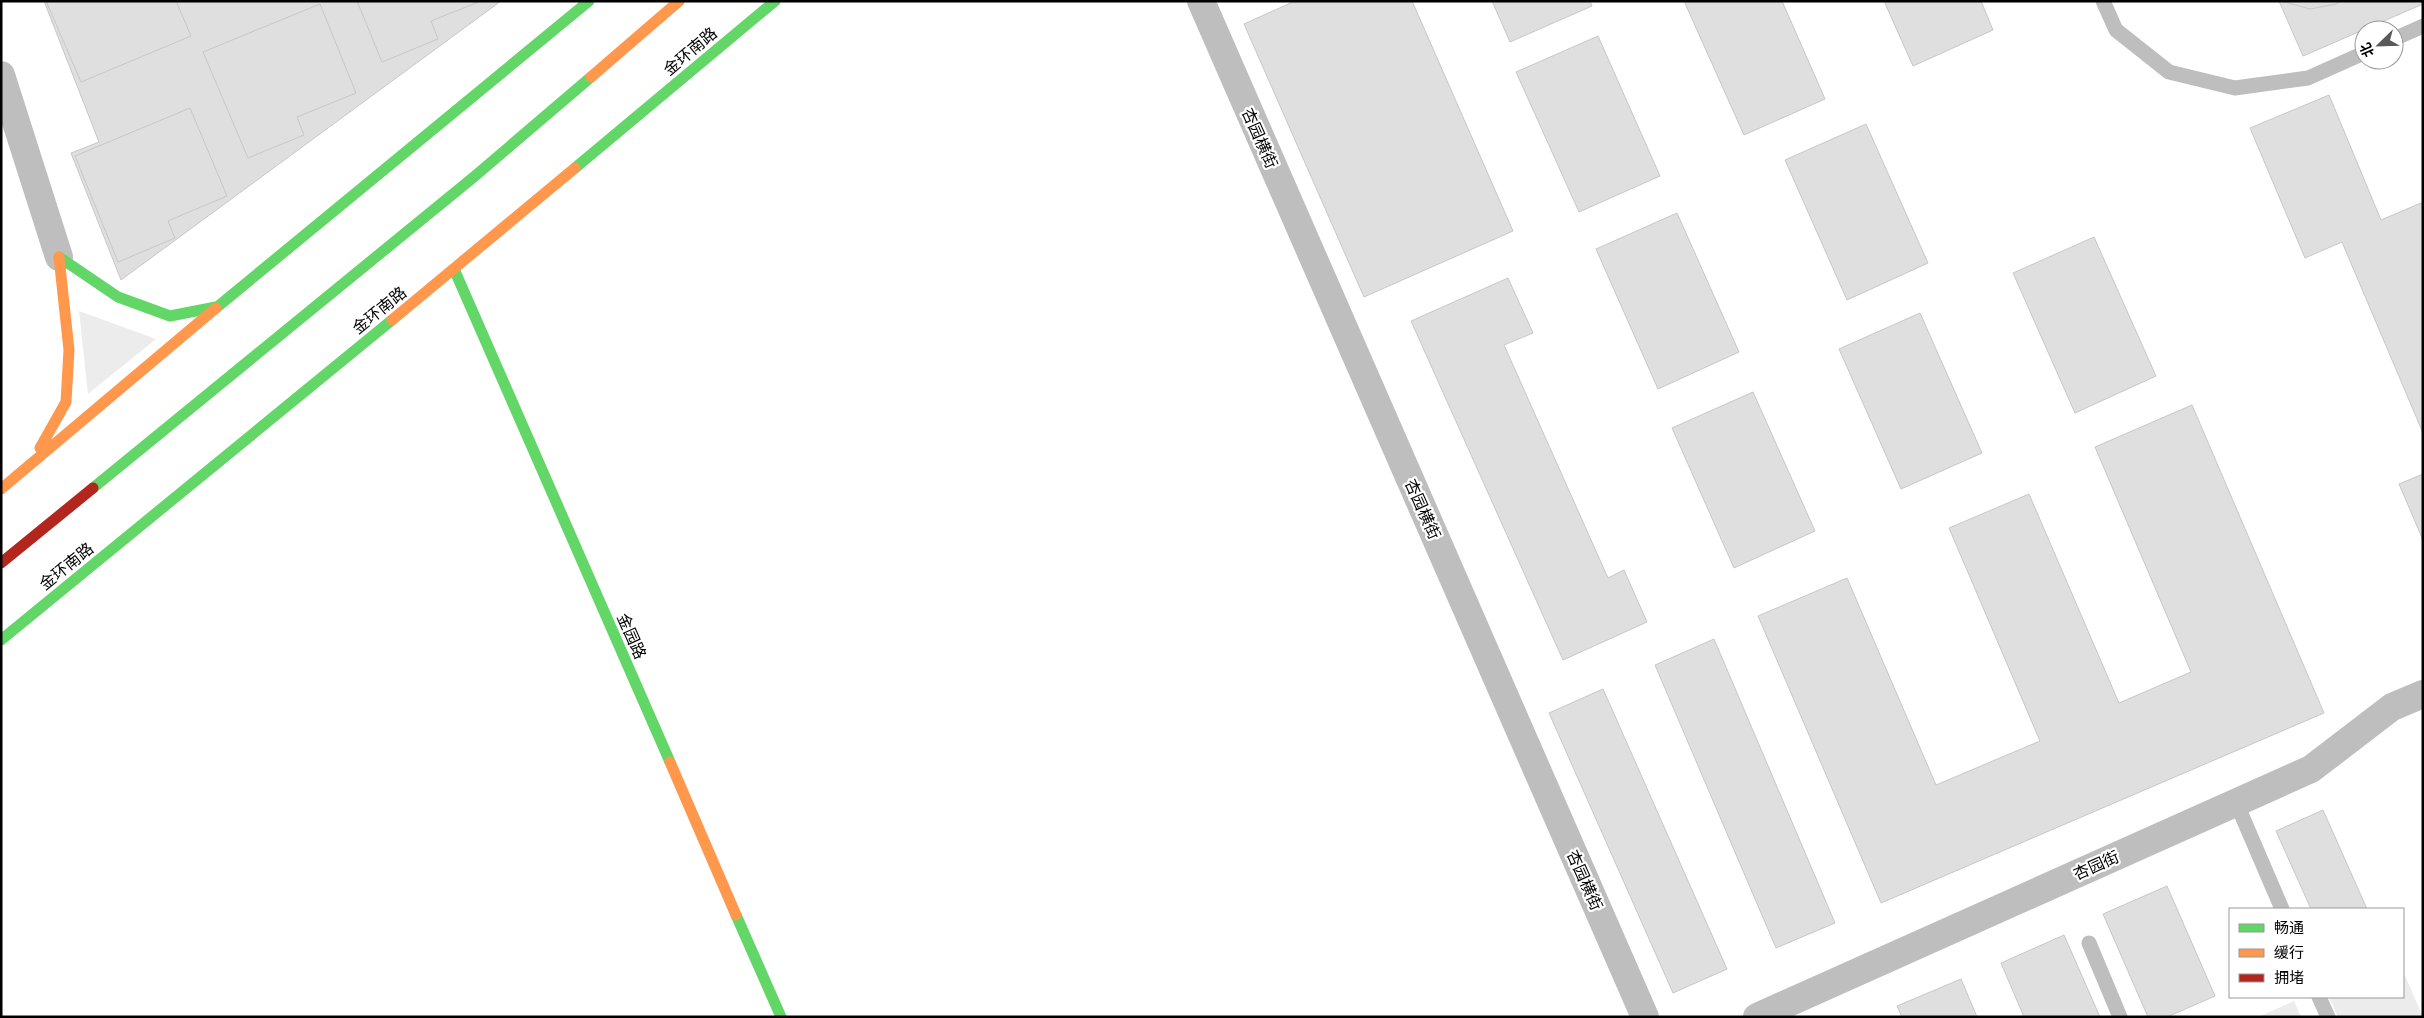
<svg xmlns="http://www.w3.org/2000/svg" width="2424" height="1018" font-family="Lato,'Noto Sans SC',sans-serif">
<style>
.green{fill:#ececec}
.building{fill:#dfdfdf;stroke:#c7c7c7}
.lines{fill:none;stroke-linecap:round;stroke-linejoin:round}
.lane{stroke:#bebebe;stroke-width:15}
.street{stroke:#bebebe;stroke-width:28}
.fast{stroke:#63d668;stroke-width:11}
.slow{stroke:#ff974d;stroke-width:11}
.jam{stroke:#b3261e;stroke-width:11}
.labels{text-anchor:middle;stroke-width:4.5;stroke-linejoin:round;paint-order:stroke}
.street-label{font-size:16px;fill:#000;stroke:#fff}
</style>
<rect width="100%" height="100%" fill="#fff"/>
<path class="green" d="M79,311L156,339L88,394Z
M2403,971L2423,1017H2338L2329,997H2403Z
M2294,1001L2301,1017H2258Z"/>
<path class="building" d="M44,1H501L121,280L71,153L99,142Z
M46,1H176L191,36L81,82Z
M357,1H481L431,21L438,39L382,62Z
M1295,1H1412L1513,231L1364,297L1244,24Z
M1492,1H1590L1592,6L1510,42Z
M1684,1H1782L1825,99L1744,135Z
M1884,1H1981L1993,30L1913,66Z
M2279,1H2423V4L2303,56Z
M2281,1H2341L2336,4L2310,9Z
M320,4L356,93L297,117L304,135L248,158L203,52Z
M1598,36L1660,176L1579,212L1516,72Z
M2329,95L2381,220L2421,203L2423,208V433L2342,242L2305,258L2250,128Z
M190,108L227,196L168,221L175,238L118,262L75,156Z
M1866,124L1928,263L1847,300L1785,160Z
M1677,213L1739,352L1658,389L1596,249Z
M2094,237L2156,376L2075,413L2013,273Z
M1508,278L1533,333L1504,345L1608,578L1624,570L1647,622L1563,660L1411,321Z
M1920,313L1982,453L1901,489L1839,349Z
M1753,392L1815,531L1734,568L1672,428Z
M2192,405L2324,713L1881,903L1758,616L1847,578L1936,785L2040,741L1949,528L2029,494L2119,703L2191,672L2095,447Z
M2423,474V540L2399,484Z
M1714,639L1835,923L1776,948L1655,665Z
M1603,689L1727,969L1673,993L1549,713Z
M2323,810L2367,909H2311L2276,831Z
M2167,886L2215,996L2167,1017H2148L2103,914Z
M2064,935L2100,1017H2024L2001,963Z
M1961,979L1977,1017H1902L1897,1006Z"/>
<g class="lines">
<path class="lane" d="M2103,1L2116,30L2169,72L2235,88L2308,78L2364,53
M2394,39L2423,26
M2236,802L2282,909
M2089,943L2120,1017
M2319,997L2328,1017"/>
<path class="street" d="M1201,1L1645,1017
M1,75L59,257
M1757,1017L2311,769L2392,707L2423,694"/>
<path class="fast" d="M575,168L775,1
M59,257L118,297L170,316L216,307
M454,269L670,762
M216,308L589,1
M93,488L475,176L591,77
M1,640L392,320
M736,915L781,1017"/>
<path class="slow" d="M591,77L679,1
M392,320L575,168
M40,448L66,402L69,350L59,257
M1,489L216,308
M670,762L736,915"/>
<path class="jam" d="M1,563L93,488"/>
</g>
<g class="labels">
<g class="street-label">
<text transform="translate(690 51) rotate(-40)" y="6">金环南路</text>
<text transform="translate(1260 138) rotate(66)" y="6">杏园横街</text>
<text transform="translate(379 310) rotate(-39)" y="6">金环南路</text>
<text transform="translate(1423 509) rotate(66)" y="6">杏园横街</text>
<text transform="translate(66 566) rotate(-39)" y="6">金环南路</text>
<text transform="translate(632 636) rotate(66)" y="6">金园路</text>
<text transform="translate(2096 865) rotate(-24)" y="6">杏园街</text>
<text transform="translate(1585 880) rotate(66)" y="6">杏园横街</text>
</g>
</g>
<rect width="2424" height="1018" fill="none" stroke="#000000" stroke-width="5"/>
<rect x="2229" y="908" width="175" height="90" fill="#ffffff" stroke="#999999"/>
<rect x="2239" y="924" width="25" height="8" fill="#63d668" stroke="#999999"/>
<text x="2274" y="933" font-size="15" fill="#000000">畅通</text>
<rect x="2239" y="949" width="25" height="8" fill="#ff974d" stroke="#999999"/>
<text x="2274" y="958" font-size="15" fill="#000000">缓行</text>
<rect x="2239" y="974" width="25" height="8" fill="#b3261e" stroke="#999999"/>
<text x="2274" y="983" font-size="15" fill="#000000">拥堵</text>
<g transform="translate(2379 45) rotate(247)"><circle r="24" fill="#ffffff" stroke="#999999"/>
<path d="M0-4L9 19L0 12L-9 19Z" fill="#595959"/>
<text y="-8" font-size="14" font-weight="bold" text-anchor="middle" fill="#000000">北</text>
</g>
</svg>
